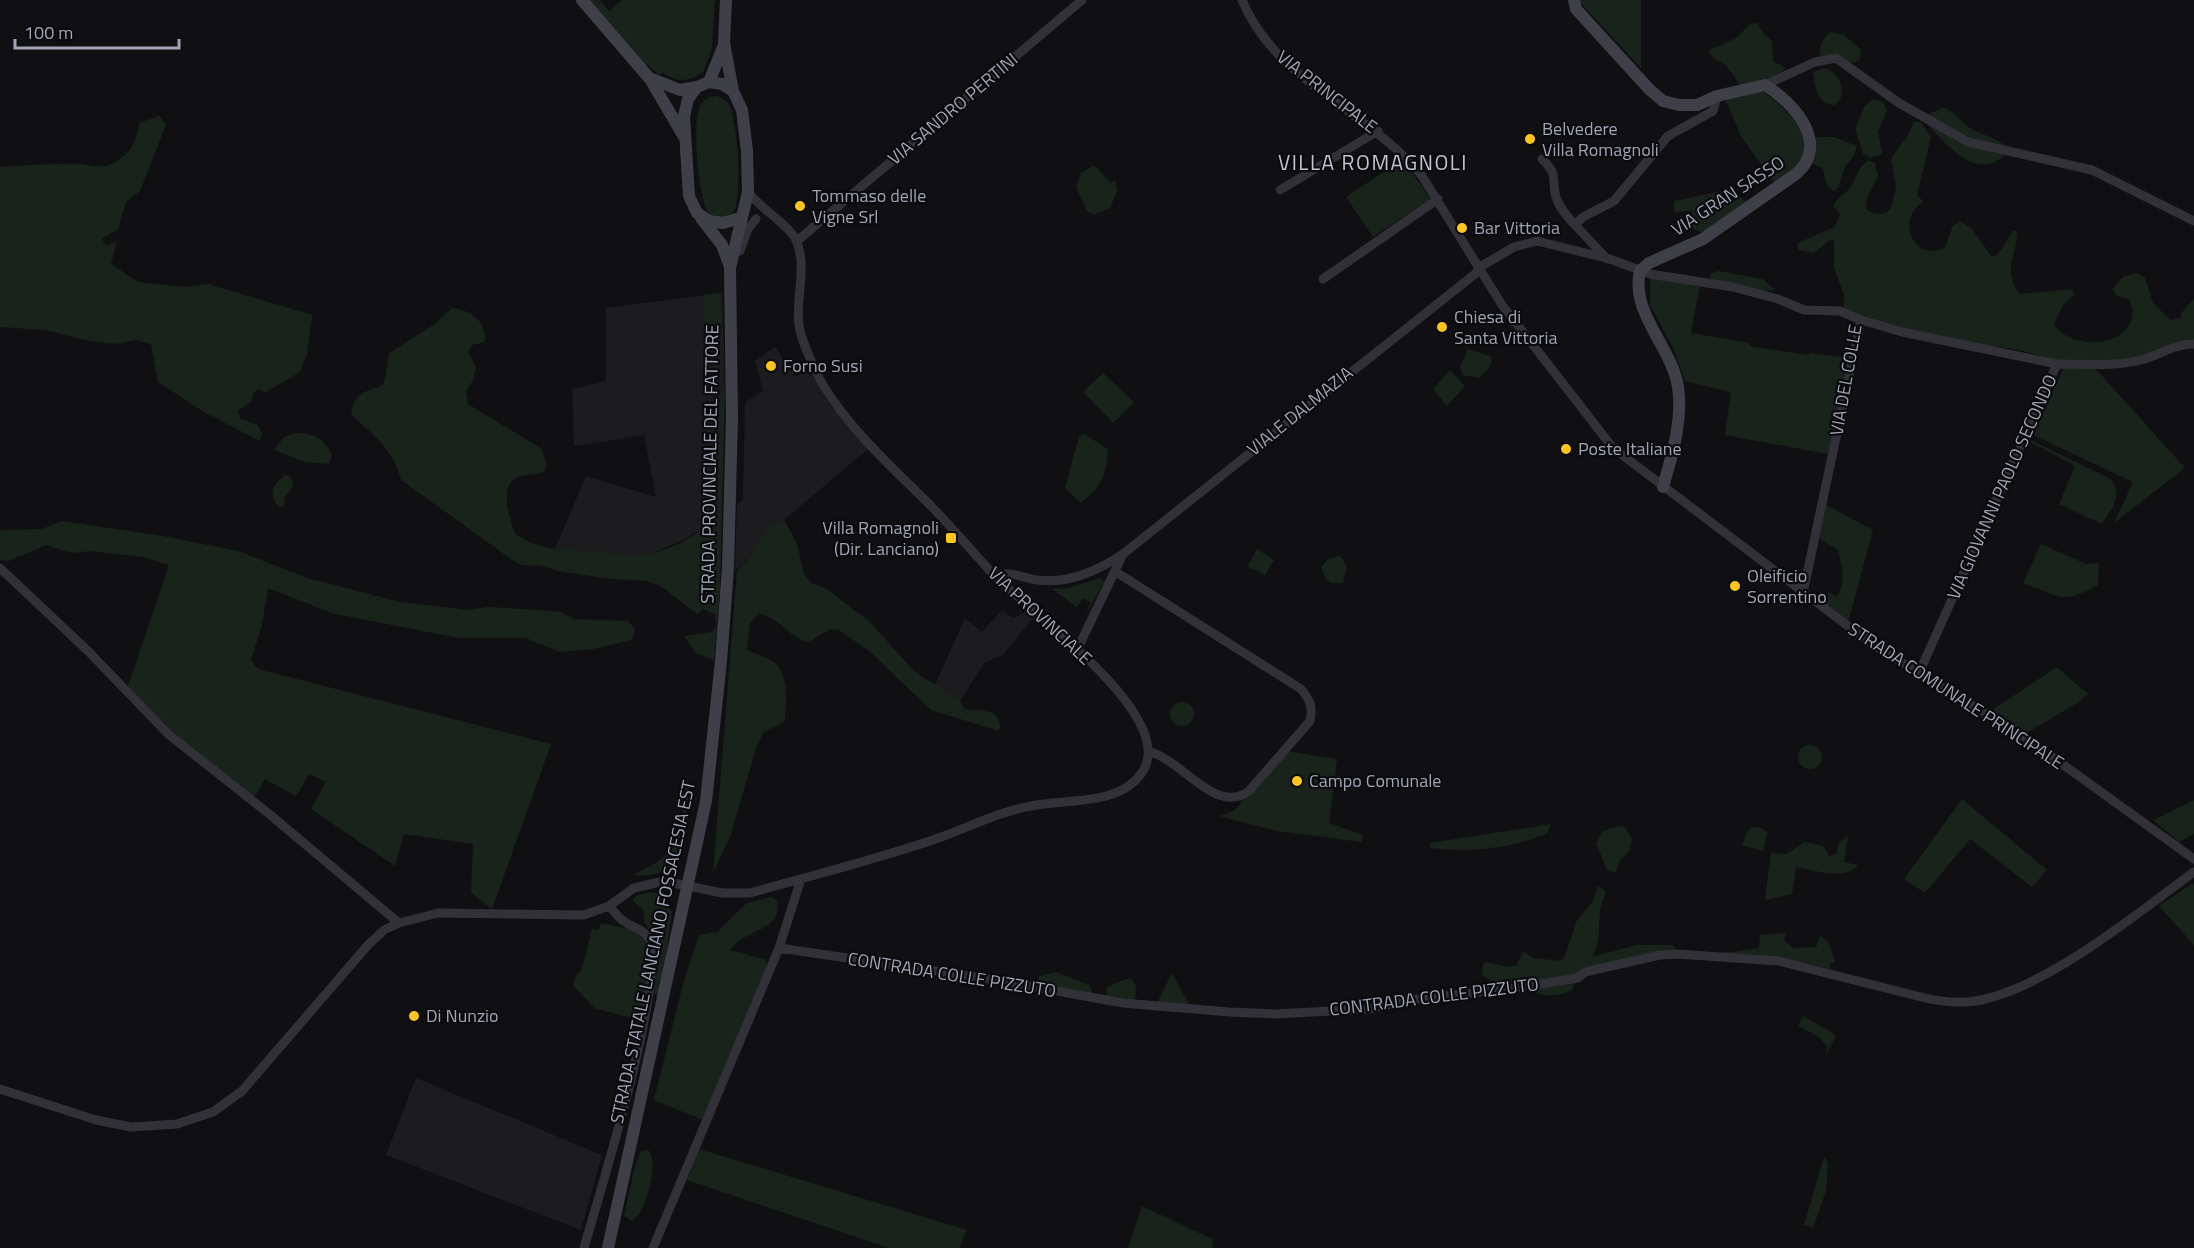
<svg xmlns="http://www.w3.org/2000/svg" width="2194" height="1248" font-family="'Titillium Web',sans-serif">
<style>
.built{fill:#1c1c1f}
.green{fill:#1a221c}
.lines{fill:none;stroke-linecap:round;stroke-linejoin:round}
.street{stroke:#313137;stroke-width:9}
.secondary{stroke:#3f4047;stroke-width:12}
.poi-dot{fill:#ffc51b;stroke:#0b0b0d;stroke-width:2}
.labels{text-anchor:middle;stroke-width:4.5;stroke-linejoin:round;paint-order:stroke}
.street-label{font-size:18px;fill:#a0a5b4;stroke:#0b0b0d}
.poi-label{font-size:18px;fill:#a0a5b4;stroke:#0b0b0d;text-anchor:start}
.quarter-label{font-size:21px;letter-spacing:1.5px;fill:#c1c4d0;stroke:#0b0b0d}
</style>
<rect width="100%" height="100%" fill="#101012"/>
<path class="built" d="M722,293L725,394L718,393L713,496L708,519L701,529L685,539L651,554L636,556L554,551L586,476L656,497L644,435L574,446L572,389L606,381V308Z
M775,347L795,377L808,369L829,404L869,448L784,520L769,525L751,555L735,571L737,504L743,499L745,402L763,391L755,361Z
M1002,610L1013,618L1025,612L1033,618L1003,655L985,662L960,701L934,687L965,618L982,632Z
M416,1078L602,1155L581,1230L386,1155Z"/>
<path class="green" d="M589,0H600L609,11L622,0H715L712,48L703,72C688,83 676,82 662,72L659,75L633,53Z
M1578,0H1641V68Z
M1757,23L1763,33L1772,41L1773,61L1786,68L1770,81L1740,85L1726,65L1713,58L1708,51L1736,38L1750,24Z
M1830,32L1844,35L1861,50L1860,60L1848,64L1819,55L1822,41Z
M1824,68C1840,71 1849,95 1835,105C1815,103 1816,88 1813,72Z
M1761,90C1778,103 1816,132 1804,159C1798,170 1785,177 1775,184L1741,136L1725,99Z
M716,96C722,98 728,100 730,107C737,123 743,196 734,210C731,215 727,216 722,218L709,214C698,200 692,122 700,106C703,99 709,97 716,96Z
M1873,99L1883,102L1887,110L1878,132L1882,154L1871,158L1863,154L1855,128L1865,106Z
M1943,108C1955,111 1958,119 1967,126C1979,135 1995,136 2006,147L2004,156C1975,181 1946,144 1926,123L1928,114Z
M159,116L166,125L140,191L126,202L118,229L102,239L106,246L117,241L111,264L138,282L185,287L208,284L312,315L307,354L300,372L266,392L258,389L253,393L252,401L238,411L240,418L258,425L262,434L260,441L204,412L158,382L151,344L136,340L115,344L90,341L45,330L0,327V167C26,166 54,163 80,164C91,165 102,169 112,164C129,155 138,142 139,123Z
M1914,122H1921L1931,137L1917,195L1923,201C1920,205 1915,208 1913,212C1904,225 1912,249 1929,251C1933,251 1939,250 1944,249L1953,226L1960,221L1972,229L1992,257L1998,254L2013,231H2017C2017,259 2002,266 2019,294L2073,289L2074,295L2063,305L2054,324C2075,357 2149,343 2129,299L2118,296L2112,289L2123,277L2137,273L2145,278L2153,303L2170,320L2181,318L2182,312L2194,299V344L2095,368L2185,468L2114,523L2133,482L2033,435L2064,367C2034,346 1982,347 1947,340C1912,333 1878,321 1844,311V295L1834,268V241L1830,240L1814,253L1799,250L1797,245L1800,242L1835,227L1840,214L1833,206C1838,197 1845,194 1851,187C1857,177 1857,168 1868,161L1875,163L1878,176L1867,198L1866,209C1873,215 1885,216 1891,208L1896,187L1891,158L1908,135Z
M1817,137H1834L1857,146L1854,155L1845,167L1838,188L1833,191L1827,185L1823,169L1812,163V146Z
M1403,159L1430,199L1373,237L1346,197Z
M1094,165L1111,183L1115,180L1117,191L1110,208L1094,215L1087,211L1076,187L1081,173Z
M1717,192L1736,194L1748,203L1703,233L1692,228V211L1674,212V201Z
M1719,271L1763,279L1775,290L1764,291L1709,280L1711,273Z
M1650,276L1700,284L1691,333L1750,343L1749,346L1808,355L1810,353L1848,358L1828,454L1725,435L1731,392L1685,381L1673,348L1650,305Z
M719,293C721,310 726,334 714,348H706L704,295Z
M452,308C471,310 487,321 485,342L472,345L468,352L476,367L473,380L466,392L468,404L542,449L546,464L545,471C536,475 531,474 522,476C496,481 510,518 515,534C550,555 567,548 603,552C614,553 624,555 635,555C655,556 688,543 702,528C718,510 718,419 718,392L725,394L720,589L714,660L696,653L684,636L712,632L716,627L715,615L703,609L697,614L662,587L647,581L612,579L558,571L539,565L529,566L518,564L401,480C394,449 372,435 351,414C356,389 365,394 384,384L389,353L435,324Z
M1468,349L1492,357L1490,367L1479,378L1463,375L1460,367Z
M1450,370L1465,386L1447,406L1433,389Z
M1103,373L1134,402L1113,423L1083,392Z
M295,433C313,433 323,438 332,454L329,464L304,462L274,450L284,437Z
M1084,434L1108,449C1105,479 1104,483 1081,503L1065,488L1079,436Z
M2031,440L2111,479C2123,497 2112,508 2102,524L2059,504L2075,466L2030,442Z
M286,475L291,477L293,486L285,497L284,507L278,506C267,495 274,481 286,475Z
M1826,505L1873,530L1848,623L1823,602L1829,592L1836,597C1847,582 1842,568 1838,550L1819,539Z
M784,520L797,543L804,574L810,582L825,588L869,621L914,671L960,701L965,709C980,713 997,705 1000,726L999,731L931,710L869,651L839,630L830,629L809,642C789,638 781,618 760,614L750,622L747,650C757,655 774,658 780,669C788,682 786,707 785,721L764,732L757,745L730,837L713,873L737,571L751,555L769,525Z
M62,521L163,536L238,551L307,578L400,602L468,610L488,607L540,610L561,612L574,619L628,621L635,629L632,640L593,649L560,652L526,638H459L335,614L268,588L262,625L251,660L258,669L551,744L492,909L471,893L473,844L404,834L395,866L311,809L326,782L309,774L296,796L265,779L254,798L171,733L127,689L169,565L143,557L91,551L72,553L46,545L9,561L0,560V530L42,529Z
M2041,544L2086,564L2099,563L2098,585C2059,606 2062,596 2023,583Z
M1257,549L1274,560L1265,575L1247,566Z
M1338,556L1342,558L1347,567L1343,583H1331L1327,580L1321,567L1327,560Z
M1100,578L1104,582L1086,614L1090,602L1083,598L1077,607L1052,589L1068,588Z
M2057,667L2088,694L2079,702L2025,734L1989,712Z
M1170 714a12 12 0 1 1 24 0a12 12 0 1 1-24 0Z
M1798 757a12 12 0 1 1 24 0a12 12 0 1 1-24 0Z
M1286,751L1337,759L1329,823L1364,835L1361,842L1277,831L1219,816L1234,811Z
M687,786C690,793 687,804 687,813C687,852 677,879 633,875C672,856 675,851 683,808C684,801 683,792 687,786Z
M1962,799L2047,870L2032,887L1970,839L1925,893L1904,879Z
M2194,800V834L2179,842L2153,820Z
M1551,824L1547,833C1513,849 1469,852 1431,848L1430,843Z
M1616,826L1625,827L1632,839L1630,850L1619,861L1616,873L1607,870L1596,843L1602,832Z
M1752,827L1762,828L1767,833L1763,851L1742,845L1747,832Z
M1848,836L1844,862L1858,865C1845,881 1814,870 1796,867L1792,894L1765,900L1771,853L1786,854L1805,842L1823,846L1830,856L1836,854L1839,843Z
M2193,883L2194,885V945L2159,906Z
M1598,886L1605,890C1605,899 1600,905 1600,914C1598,930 1601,942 1592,957L1636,945H1673L1677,951L1585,971L1574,982L1572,990C1551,1002 1531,991 1513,984C1502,980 1491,984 1482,975L1483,964L1486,962L1509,967L1516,966L1523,951L1533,958L1561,961L1565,956L1576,922L1593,901Z
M653,892L662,895L672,912L660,1000L653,992L657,953L656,942L644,921V910L635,903L633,899L637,895Z
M771,897L777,900C783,933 746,927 730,950L764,959L767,964L765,975L703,1120L654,1100L683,984L699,935L717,932L747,903Z
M601,923L639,931C658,957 645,992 638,1020L594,1008L573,985L576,976L582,969L592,929L598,930Z
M1786,933L1784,941L1793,948L1816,947L1820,936L1828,941L1835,962L1830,964L1831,969L1796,961L1724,953L1759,948L1760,935Z
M1056,972L1090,985L1093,995L1037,985L1039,976Z
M1172,973L1190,1006L1156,1005Z
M1125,979H1131L1136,985L1135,1002L1108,998L1106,988Z
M1803,1016L1836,1035L1826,1056L1827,1046L1819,1037L1798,1026Z
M699,1149L967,1230L959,1248H889L687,1180Z
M648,1150C660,1160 646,1216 631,1221L624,1215L635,1166L641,1151Z
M1824,1157L1828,1163L1826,1191L1813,1228L1804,1225Z
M1142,1206L1212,1239L1213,1248H1128Z"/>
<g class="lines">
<path class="street" d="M1242,0C1276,82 1368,110 1422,176L1502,305L1613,448L1873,645L2022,735L2194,859
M1765,85L1815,62L1836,58L1899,103L1968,142L2092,170L2194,221
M1542,159C1561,178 1550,178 1556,197C1559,208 1568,217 1575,225
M1280,190L1378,131
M797,241L1082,0
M740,251L748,229L756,219
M1607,259L1575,225L1583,217L1614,201L1668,136L1713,111L1717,96
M1478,268L1514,247L1537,241L1610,259L1650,274L1733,287L1778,299L1804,310L1840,311L1861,320L1803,593
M1323,279L1438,199
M1861,320L1902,332L2057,364
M0,568L88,651L168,734L268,813L399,923
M1116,572L1301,689C1310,700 1313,706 1310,721L1248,792C1214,814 1184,761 1148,751
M995,576C1009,570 1023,578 1037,580C1069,584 1097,571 1123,554
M1078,648L1123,554L1480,270
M1919,673L2057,364C2086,364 2112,367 2141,360C2160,355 2173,344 2194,344
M779,948L996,980L1123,1003L1229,1012L1275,1014L1369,1009L1409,1000L1515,988L1578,978L1585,972L1660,955L1677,954L1779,961L1921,997C1937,1001 1951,1003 1967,1002C2038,996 2136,914 2194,872
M0,1089L96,1120L131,1127L177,1124L213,1112L242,1091L368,945L384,930L399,923L438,913L584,915L609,906L634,888L664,881L722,893H750C811,876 873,860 933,840C966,829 997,812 1031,806C1068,798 1120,807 1143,771C1178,715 1026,609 993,574C972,551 952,528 931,506C893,468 851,431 823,385C816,373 801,340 799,326C795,299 808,266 796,240C790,226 760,208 748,192
M584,1248C598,1198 669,973 648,937C642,928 633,928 625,922C619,919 614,911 609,906
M653,1248L779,948L801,879"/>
<path class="secondary" d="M582,0L650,79L683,135
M726,0L724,43L733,91
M1574,0L1576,9L1649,89L1663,101L1679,105H1697L1717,96L1765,85C1794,103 1831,144 1796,174L1703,239L1649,263L1640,271C1630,313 1672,347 1678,387C1683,421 1672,455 1663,487
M652,79L680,90L697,87
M709,82L723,47
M701,218L722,245L729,264
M608,1248L706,801L721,661L728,568L732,418L730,268L748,192L747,151L742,110L733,91L722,84L709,82L697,87L688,99L684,116L689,196L697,213L709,221L723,223L740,218"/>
</g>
<g class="poi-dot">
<circle cx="1530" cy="139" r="6"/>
<circle cx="800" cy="206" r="6"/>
<circle cx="1462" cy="228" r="6"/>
<circle cx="1442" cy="327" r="6"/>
<circle cx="771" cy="366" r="6"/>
<circle cx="1566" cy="449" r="6"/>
<rect x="945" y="532" width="12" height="12" rx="3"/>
<circle cx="1735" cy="586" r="6"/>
<circle cx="1297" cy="781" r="6"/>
<circle cx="414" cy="1016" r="6"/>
</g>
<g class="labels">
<g class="street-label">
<text transform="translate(1327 92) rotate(38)" y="6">VIA PRINCIPALE</text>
<text transform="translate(953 109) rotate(-40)" y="6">VIA SANDRO PERTINI</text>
<text transform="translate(1728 196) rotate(-33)" y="6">VIA GRAN SASSO</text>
<text transform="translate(1846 380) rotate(-80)" y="6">VIA DEL COLLE</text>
<text transform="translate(1300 411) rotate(-39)" y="6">VIALE DALMAZIA</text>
<text transform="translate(710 464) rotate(-89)" y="6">STRADA PROVINCIALE DEL FATTORE</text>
<text transform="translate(2002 487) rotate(-66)" y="6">VIA GIOVANNI PAOLO SECONDO</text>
<text transform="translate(1040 616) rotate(43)" y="6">VIA PROVINCIALE</text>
<text transform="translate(1956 696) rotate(33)" y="6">STRADA COMUNALE PRINCIPALE</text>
<text transform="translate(653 952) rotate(-78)" y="6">STRADA STATALE LANCIANO FOSSACESIA EST</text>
<text transform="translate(952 975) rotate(9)" y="6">CONTRADA COLLE PIZZUTO</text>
<text transform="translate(1434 997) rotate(-7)" y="6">CONTRADA COLLE PIZZUTO</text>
</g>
<g class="poi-label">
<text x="1542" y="135">Belvedere<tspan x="1542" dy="21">Villa Romagnoli</tspan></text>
<text x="812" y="202">Tommaso delle<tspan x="812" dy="21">Vigne Srl</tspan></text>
<text x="1474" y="234">Bar Vittoria</text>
<text x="1454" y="323">Chiesa di<tspan x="1454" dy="21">Santa Vittoria</tspan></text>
<text x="783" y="372">Forno Susi</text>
<text x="1578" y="455">Poste Italiane</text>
<text x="939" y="534" text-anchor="end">Villa Romagnoli<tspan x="939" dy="21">(Dir. Lanciano)</tspan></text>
<text x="1747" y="582">Oleificio<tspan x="1747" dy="21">Sorrentino</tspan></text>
<text x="1309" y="787">Campo Comunale</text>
<text x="426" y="1022">Di Nunzio</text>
</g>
<g class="quarter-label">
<text x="1373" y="170">VILLA ROMAGNOLI</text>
</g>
</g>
<path d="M15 39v9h164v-9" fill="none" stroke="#a0a5b4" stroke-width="3"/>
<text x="24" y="39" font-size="18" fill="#a0a5b4" stroke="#0b0b0d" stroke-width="4.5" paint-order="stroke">100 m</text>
</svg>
